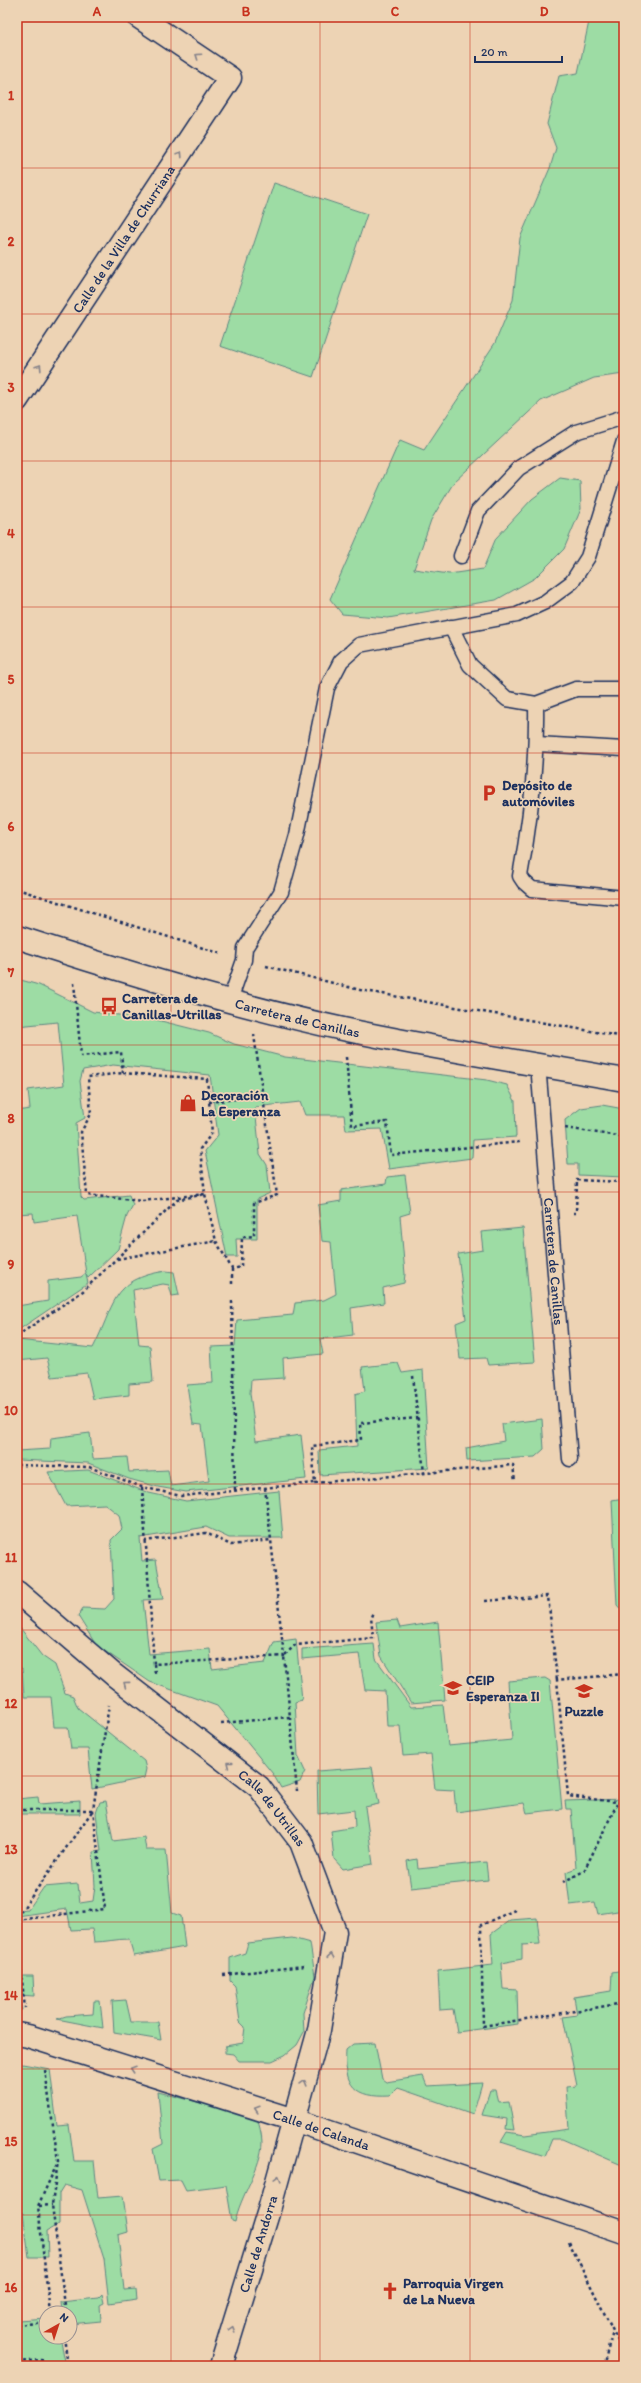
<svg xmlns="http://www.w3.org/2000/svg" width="641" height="2383" font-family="Itim,sans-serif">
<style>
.green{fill:#9ddca4;stroke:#5c8681}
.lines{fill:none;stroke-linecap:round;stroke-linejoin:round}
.lane-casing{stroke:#1b2f5e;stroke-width:17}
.street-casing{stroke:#1b2f5e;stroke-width:25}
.secondary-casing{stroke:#1b2f5e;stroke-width:25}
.path{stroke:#1b2f5e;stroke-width:2.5;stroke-dasharray:3 3;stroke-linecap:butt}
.lane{stroke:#edd3b4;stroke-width:14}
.street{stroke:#edd3b4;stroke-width:22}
.secondary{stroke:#edd3b4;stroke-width:22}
.oneway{stroke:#848189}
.grid{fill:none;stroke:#c8321e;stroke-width:1;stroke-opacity:0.55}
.labels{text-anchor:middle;stroke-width:3.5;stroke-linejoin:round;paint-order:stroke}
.street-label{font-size:14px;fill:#1b2f5e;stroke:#edd3b4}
.poi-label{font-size:14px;font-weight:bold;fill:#1b2f5e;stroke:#edd3b4;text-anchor:start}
.neatline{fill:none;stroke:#c8321e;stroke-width:1.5}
.grid-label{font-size:13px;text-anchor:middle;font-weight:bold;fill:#c8321e}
</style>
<rect width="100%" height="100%" fill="#edd3b4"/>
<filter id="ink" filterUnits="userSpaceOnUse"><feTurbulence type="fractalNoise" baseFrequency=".025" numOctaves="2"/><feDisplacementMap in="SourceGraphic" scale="8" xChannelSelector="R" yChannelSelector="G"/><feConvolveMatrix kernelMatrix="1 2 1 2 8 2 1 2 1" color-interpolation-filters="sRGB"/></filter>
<g filter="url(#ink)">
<path class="green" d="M590,17H624V374L594,378L541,401L454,482L431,520L414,569L449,574L483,569L496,538L532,499L560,478L580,481L581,509L564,549L535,578L496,600L388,618L342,614L330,599L400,440L424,450L495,343L513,300L520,238L550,168L556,148L547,124L559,76L578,73Z
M274,183L367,214L313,377L220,346Z
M17,979L39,985L93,1012L153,1019L209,1033L234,1044L285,1057L487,1080L507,1085L515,1101L516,1137L473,1140L472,1158L389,1169L382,1129L346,1130L344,1115H305L300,1102L255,1107L260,1154L267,1165L270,1193L257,1199V1239H236L237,1257H227L205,1151L218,1135L210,1075L113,1065L83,1070L80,1081L85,1118L76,1123L81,1197L84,1200L129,1195L133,1205L127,1216L118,1249L88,1278L86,1275L88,1283L17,1331V1306L48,1301V1281L81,1277L86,1273L77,1216L34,1222L33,1213L17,1214V1111L30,1109L28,1090L64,1085L58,1022L17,1026Z
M602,1105L624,1109V1177L578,1175V1164H568L565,1120L581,1108Z
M405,1175L410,1213L400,1216L405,1274L404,1283L383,1288L384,1303L351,1308L353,1335L320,1339L323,1354L283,1358L284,1378L251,1380L250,1393L256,1441L301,1435L306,1479L186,1492L158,1487L129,1479L88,1463L17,1460V1451L50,1449L51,1438L90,1433L93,1459L127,1457L129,1472L168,1470L171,1486L209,1481L202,1425L193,1424L187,1385L213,1383L211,1347L235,1346L237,1320L293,1315L295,1303L324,1300L336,1294L331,1242L322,1241L318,1205L341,1201V1190L386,1184L387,1177Z
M523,1228L535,1362L488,1365L486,1358L460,1359L456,1323L466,1319L458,1254L483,1250L481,1232Z
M166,1271L174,1272L179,1295L172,1296L169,1285L163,1284L133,1290L139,1345L150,1346L153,1382L129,1384V1395L93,1399L87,1373L52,1377L47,1358L17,1361V1340L93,1348C115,1306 110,1279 166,1271Z
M398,1363L402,1373L423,1370L429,1468L320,1475L319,1450L357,1446L355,1394L365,1391L362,1367Z
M542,1419L544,1449L535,1457L467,1461L466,1448L504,1441L502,1424Z
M88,1470L149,1493L186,1501L279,1491L283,1538H229L206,1527L140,1538L142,1561L156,1560L163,1599L143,1600L149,1654L210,1649L212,1669L265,1663L274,1642L296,1639L302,1700L295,1702L298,1756L305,1771L300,1782L281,1788L273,1774L217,1706L150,1682L96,1645L78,1616L83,1608L105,1609L114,1599L111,1540L122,1529L119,1515L105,1504L66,1506L48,1472Z
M624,1498V1612H623L617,1605L612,1500Z
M397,1620L400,1628L438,1622L445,1700L411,1703L381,1656L376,1622Z
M17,1624L42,1656L55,1665L65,1693L73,1696L78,1708L144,1761L146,1769L144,1778L92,1789L88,1749H71L68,1727H54L51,1697H24L22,1668L18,1669Z
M374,1644L376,1659L411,1707L443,1705L448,1746L512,1740L508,1681L545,1678L550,1681L562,1809L527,1813L524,1803L456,1812L454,1790L435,1789L431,1754L403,1756L400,1726H387L385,1691L365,1690L359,1654L302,1659V1649Z
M372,1767L379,1804L365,1807L373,1864L343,1869L334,1859L331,1831L355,1827L354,1810L318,1814L317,1771Z
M38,1797L39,1804L80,1801V1814H17V1799Z
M624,1799V1910L598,1914L595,1902L570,1905L566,1872L576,1868L571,1809H566L565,1801Z
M106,1801L113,1841L144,1837L146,1850H166L172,1913L181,1916L185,1947L134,1956L129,1939C116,1939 106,1942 94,1942L92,1929L71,1930L67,1909L17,1916V1911L28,1910L44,1887L78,1884L80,1903L93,1901L95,1886L93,1852L101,1851L96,1813L100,1802Z
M417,1859L418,1869L486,1862L488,1880L411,1888L407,1861Z
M537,1918L540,1944L522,1945V1959L501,1963L503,1989L517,1990L518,2024L457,2032L453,2009L440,2010L438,1971L493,1965L491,1934L510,1920Z
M292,1938L310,1943L315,1976L303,2013L304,2032L297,2045L285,2055L272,2061H239L233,2054L225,2053V2046L243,2043L245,2027L240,2022L235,1986L230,1981V1958L245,1953L248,1943Z
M624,1970V2166L562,2139H552L545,2156L501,2142L507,2132L525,2135L569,2129L566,2087L577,2086L563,2017L577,2015L574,1997L611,1991L612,1972Z
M17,1976H33L34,1996L18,1995L22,2010L17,2009Z
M126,2000L131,2022H158L161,2040L114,2032L112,2001Z
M94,2001H100L103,2028L57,2019L66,2016L93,2014Z
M375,2043L382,2079L386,2082L423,2076L427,2086L482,2083L473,2114L398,2088L390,2096C354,2098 344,2086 346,2050L353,2044Z
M17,2063L50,2069L57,2126L69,2125L74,2161H94L98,2198L123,2196L128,2232L118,2235L124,2290L136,2289L137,2299L109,2303L104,2259L82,2190L64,2185L59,2193V2224L47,2231L48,2257H29L23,2213H17Z
M490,2090H495L498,2102L509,2101L514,2130L506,2129L507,2119L482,2115Z
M158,2092L257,2117C259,2125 262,2134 262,2142C262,2167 240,2196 235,2222L232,2221L226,2185L186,2190L181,2180L159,2181L153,2149L163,2144Z
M102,2294L104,2303L100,2305L101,2321L70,2324V2313H62L61,2302L98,2298Z
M46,2318V2337H60L66,2366H17L18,2320Z"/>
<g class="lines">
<g class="lane-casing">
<g id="lane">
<path d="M461,556L478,511L519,468L576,432L624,417"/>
<path d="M451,627L470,665L507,699L536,704L576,689H624"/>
<path d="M536,704C537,763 531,818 520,876L524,882L532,889L624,898"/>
<path d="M537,744L624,749"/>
<path d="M230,1000L244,960L245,948L281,892L297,835L327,688L341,661L359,645L517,615L545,602L572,582L588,557L624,441"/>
<path id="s1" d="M538,1064L570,1459"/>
</g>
</g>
<g class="street-casing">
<g id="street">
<path id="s2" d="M17,400L230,78L139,17"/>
<path id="s3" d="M17,1592L114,1675L259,1787L301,1842L335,1932L319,2030L269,2210L221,2366"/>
<path id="s4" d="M17,2034L28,2036L294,2120L624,2233"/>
</g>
</g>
<g class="secondary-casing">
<g id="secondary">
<path id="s5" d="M17,937C124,972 233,1005 343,1029C436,1049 531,1063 624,1080"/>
</g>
</g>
<path class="path" d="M17,889L222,954
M266,966L360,990L624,1037
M74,983L81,1056L121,1052L123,1073
M346,1057L352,1126L387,1122L391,1155L519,1142L522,1140
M123,1073L207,1079L212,1133L200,1149L205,1194L142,1201L87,1195L81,1132L91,1114L88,1077Z
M209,1102L262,1096
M565,1128L624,1137
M573,1213H576L577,1180L624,1182
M117,1259L216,1241
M232,1269V1286
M232,1301L235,1491
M17,1336L83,1291L177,1200L205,1194L216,1241L232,1269L241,1267L242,1237L254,1236V1203L277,1195L254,1035
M413,1376L424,1473
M17,1465L89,1467L142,1487L181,1496L315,1483L312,1446L361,1440L360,1423L418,1418
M315,1483L513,1465L515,1482
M142,1487L154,1664L284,1656L271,1540L231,1545L206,1533L145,1541
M265,1488L271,1540
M485,1601L548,1596L557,1680
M154,1664L155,1673
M624,1674L557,1680L568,1796L624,1803
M290,1717L297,1791
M221,1723L290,1717L284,1656L295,1645L373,1638L371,1617L373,1612
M17,1810H93L17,1917
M563,1882L584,1871L617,1804
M515,1910L481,1925L483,2026L624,2003
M17,1920L105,1909L93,1810L109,1705
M17,1935L25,2008
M223,1975L304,1966
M45,2070L58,2161L52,2205L66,2313
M39,2206L52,2205
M569,2242L624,2353
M50,2313L38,2206L57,2164
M17,2325L46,2322
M64,2337L68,2366
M17,2362L42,2360V2366
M603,2366L613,2332"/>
<use href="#lane" class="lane"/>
<use href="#street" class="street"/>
<use href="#secondary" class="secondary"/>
</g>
<defs><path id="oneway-chevron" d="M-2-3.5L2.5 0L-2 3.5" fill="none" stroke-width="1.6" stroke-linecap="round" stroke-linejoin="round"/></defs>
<g class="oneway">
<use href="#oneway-chevron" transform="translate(198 56) rotate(-146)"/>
<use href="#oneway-chevron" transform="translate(180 154) rotate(-57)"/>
<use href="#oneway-chevron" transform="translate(39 367) rotate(-57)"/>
<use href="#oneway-chevron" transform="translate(126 1684) rotate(-143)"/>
<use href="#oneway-chevron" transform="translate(229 1764) rotate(-142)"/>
<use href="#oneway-chevron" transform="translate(331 1956) rotate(-81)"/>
<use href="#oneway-chevron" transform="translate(133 2069) rotate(-162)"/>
<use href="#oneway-chevron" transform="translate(304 2083) rotate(-74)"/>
<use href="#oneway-chevron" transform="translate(257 2109) rotate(-163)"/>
<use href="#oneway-chevron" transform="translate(278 2178) rotate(-75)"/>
<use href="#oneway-chevron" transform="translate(232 2329) rotate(-73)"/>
</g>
</g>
<path class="grid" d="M171,17V2366M320,17V2366M470,17V2366M17,168H624M17,314H624M17,461H624M17,607H624M17,753H624M17,899H624M17,1045H624M17,1192H624M17,1338H624M17,1484H624M17,1630H624M17,1776H624M17,1922H624M17,2069H624M17,2215H624"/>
<defs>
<g id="parking-bare" transform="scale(1.38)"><path d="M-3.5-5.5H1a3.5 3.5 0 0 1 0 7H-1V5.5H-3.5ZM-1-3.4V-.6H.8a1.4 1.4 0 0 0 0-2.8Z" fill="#c8321e" stroke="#edd3b4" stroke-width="2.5" paint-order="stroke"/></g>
<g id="bus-bare" transform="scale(1.38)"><path d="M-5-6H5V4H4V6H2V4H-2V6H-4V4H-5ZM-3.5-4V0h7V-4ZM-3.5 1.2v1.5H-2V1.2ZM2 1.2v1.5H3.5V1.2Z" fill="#c8321e" stroke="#edd3b4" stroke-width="2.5" paint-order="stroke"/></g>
<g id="shop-bare" transform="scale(1.38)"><path d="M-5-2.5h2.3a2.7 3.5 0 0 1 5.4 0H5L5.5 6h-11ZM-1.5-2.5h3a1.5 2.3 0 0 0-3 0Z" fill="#c8321e" stroke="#edd3b4" stroke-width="2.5" paint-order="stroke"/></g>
<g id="school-bare" transform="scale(1.38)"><path d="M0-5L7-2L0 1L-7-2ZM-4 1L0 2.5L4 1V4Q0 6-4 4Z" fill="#c8321e" stroke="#edd3b4" stroke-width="2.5" paint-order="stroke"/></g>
<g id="church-bare" transform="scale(1.38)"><path d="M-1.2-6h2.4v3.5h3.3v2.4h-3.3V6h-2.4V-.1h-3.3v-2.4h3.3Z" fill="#c8321e" stroke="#edd3b4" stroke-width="2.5" paint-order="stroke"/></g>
</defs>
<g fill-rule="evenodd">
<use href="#parking-bare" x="489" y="793"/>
<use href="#bus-bare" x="109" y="1006"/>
<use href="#shop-bare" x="188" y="1103"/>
<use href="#school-bare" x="453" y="1688"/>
<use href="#school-bare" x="584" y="1691"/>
<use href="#church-bare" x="390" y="2291"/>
</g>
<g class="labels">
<g class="street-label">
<text dy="5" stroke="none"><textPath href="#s2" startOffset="193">Calle de la Villa de Churriana</textPath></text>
<text dy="5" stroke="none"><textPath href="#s5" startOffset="292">Carretera de Canillas</textPath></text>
<text dy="5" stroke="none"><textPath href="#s1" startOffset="198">Carretera de Canillas</textPath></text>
<text dy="5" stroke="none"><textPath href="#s3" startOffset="335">Calle de Utrillas</textPath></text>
<text dy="5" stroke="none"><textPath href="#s4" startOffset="319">Calle de Calanda</textPath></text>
<text transform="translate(258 2244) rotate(-73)" y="5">Calle de Andorra</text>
</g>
<g class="poi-label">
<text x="502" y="790">Depósito de<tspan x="502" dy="16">automóviles</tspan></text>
<text x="122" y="1003">Carretera de<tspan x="122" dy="16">Canillas-Utrillas</tspan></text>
<text x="201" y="1100">Decoración<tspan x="201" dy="16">La Esperanza</tspan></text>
<text x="466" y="1685">CEIP<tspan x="466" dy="16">Esperanza II</tspan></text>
<text x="584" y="1716" text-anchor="middle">Puzzle</text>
<text x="403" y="2288">Parroquia Virgen<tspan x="403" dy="16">de La Nueva</tspan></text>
</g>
</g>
<rect width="641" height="2383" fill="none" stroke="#edd3b4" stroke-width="44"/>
<g transform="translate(58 2325) rotate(39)"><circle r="19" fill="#edd3b4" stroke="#999192"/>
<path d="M0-3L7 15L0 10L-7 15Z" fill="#c8321e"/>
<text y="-6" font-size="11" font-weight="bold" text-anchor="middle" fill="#1b2f5e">N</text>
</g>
<path d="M475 56v6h87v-6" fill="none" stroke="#1b2f5e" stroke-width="2"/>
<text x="481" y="56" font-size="12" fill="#1b2f5e" stroke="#edd3b4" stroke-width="3" paint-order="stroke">20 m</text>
<rect x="22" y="22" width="597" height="2339" class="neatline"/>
<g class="grid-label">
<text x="97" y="16">A</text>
<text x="246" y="16">B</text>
<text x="395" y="16">C</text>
<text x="544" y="16">D</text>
<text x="11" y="100">1</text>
<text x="11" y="246">2</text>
<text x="11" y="392">3</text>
<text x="11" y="538">4</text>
<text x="11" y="684">5</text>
<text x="11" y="831">6</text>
<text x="11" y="977">7</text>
<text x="11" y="1123">8</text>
<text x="11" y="1269">9</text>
<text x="11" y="1415">10</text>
<text x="11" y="1562">11</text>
<text x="11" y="1708">12</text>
<text x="11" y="1854">13</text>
<text x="11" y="2000">14</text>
<text x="11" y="2146">15</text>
<text x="11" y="2292">16</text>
</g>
</svg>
